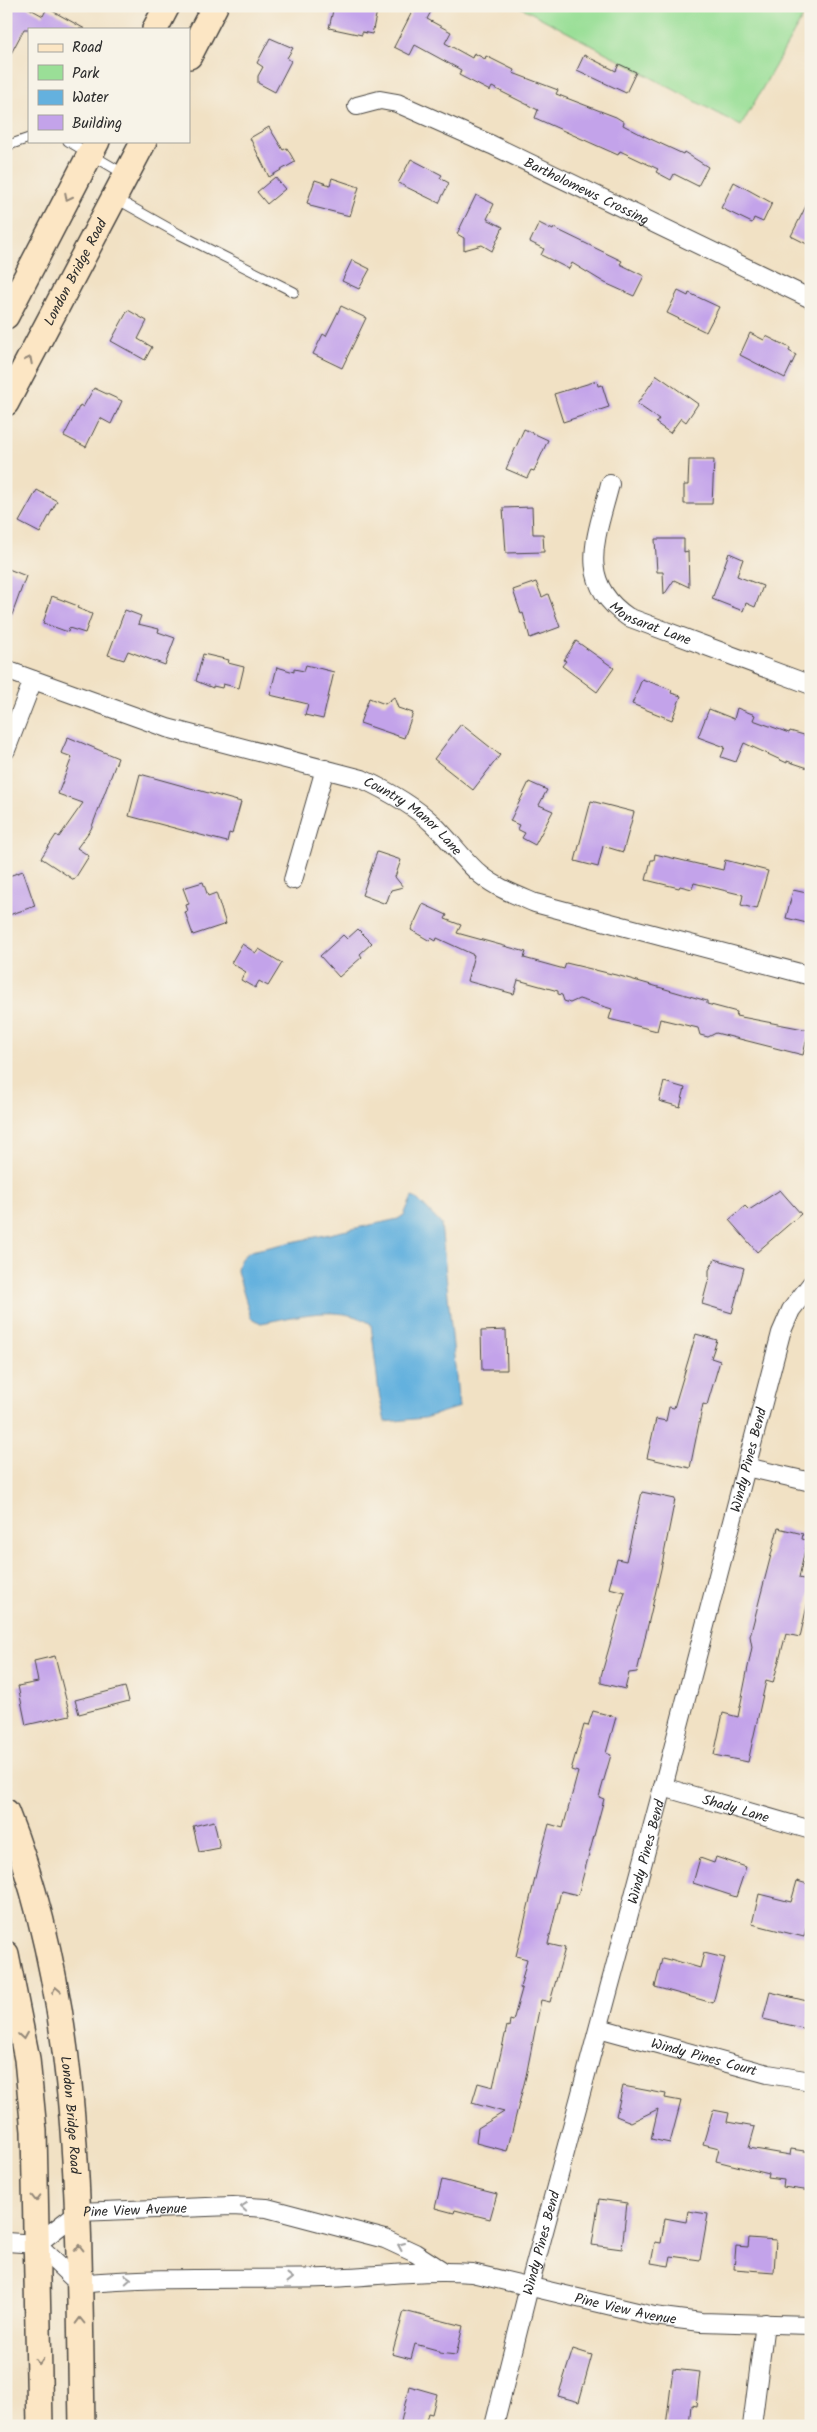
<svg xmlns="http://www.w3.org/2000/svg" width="817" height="2432" font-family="Kalam,sans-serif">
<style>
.green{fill:#9adf97;stroke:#628561}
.water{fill:#64b1de;stroke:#486e84}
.building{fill:#c3a3ea}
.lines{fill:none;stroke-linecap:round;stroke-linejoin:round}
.service-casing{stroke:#494642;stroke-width:11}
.minor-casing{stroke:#494642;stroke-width:20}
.secondary-casing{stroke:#494642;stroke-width:28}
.service{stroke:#fff;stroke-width:9}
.minor{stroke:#fff;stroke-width:18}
.secondary{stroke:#fce6c4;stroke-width:25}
.oneway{stroke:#948878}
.oneway2{stroke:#a0a0a0}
.labels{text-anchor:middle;stroke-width:5;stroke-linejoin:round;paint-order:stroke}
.street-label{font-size:14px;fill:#2b2b2b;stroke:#f7f3e8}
</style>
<rect width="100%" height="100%" fill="#f7f3e8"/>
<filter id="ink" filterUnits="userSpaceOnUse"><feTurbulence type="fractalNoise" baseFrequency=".02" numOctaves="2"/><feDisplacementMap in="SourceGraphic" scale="10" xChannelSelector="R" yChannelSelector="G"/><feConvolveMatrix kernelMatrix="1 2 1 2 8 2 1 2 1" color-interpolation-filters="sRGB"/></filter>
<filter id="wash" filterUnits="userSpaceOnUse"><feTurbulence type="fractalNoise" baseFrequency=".0096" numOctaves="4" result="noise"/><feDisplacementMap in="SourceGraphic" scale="20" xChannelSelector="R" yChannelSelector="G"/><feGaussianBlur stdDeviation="1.12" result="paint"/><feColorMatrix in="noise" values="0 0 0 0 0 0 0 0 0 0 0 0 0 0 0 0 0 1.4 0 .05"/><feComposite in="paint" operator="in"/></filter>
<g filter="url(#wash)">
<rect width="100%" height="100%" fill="#f1e1c4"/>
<path class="green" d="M519,6H809L741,126Z"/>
<path class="water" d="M412,1197L417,1199L441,1224L459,1407L424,1418L385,1422L379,1393L371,1324C339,1303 296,1317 261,1323L251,1318L237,1271C238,1260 242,1256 251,1251L398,1219L404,1215Z"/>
<g id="blocks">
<path class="building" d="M6,6H25L43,16L47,8L85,29H24L6,63Z
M334,6H356L377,11L372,34L362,32V35L329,28Z
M415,6H434L427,19L451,32L445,43L472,58L474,53L485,59L486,56L514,70L513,73L558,90L556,94L616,117L624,122L623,125L642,135L683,154L684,152L708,167L698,186L674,174L671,180L656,172L658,169L620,151L618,155L535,118L538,110L492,87L490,91L459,75L461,70L415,45L410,55L394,47Z
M270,38L293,48L287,58L291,61L275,92L258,83V76L263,67L257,63Z
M584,55L616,71L619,64L636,72L626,93L577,70Z
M269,127L283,150L287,148L295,162L269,177L250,138Z
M411,159L442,175L440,178L449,183L439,203L398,183Z
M275,177L285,189L267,204L257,192Z
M332,178L359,187L350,216L310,206V204L307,203L315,180L330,185Z
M734,182L772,203L763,222L754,218L752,223L721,208Z
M476,195L494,204L487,219L503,227L492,251L482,245L464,250V238L457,234Z
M811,196V246L791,236Z
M539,223L553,230L554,228L622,261L620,264L644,276L634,296L605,283L572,263L569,269L541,255L544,249L530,242Z
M352,260L370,269L359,289L342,281Z
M678,291L688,296L689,293L719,307L706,332L667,313Z
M341,306L366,318L342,368L313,354L323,334L326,336Z
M128,310L147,321L138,339L152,347L145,360L111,341Z
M750,333L764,340L766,336L790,348L789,351L796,355L785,378L740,355Z
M657,375L698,404L686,422L681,418L670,433L656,423L659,419L637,404Z
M597,381L598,386L602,385L609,407L563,422L554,394Z
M94,388L122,401L111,424L100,418L86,447L64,436L80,405L83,407Z
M524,429L548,440L534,471L531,470L527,478L506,469Z
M689,460H714L712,504H684V485H688Z
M37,490L57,501L40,533L19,522Z
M532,507L533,534H543L544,552L506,553L503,508Z
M655,539H684V552L688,551L689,587L674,580L664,595L663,572H657Z
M729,553L743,559L737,576L763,586L755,607L746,603L743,611L712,599Z
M6,568L26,576L8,626L6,625Z
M536,582L542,597L548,594L560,627L530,638L523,613L521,614L513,590Z
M52,596L78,606L77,608L92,614L85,633L69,628L68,632L43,623Z
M125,610L141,616L138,624L159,629L158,632L175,638L165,665L128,651L124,660L108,655Z
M576,641L614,668L597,692L562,666L566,661L564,660Z
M203,654L229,660L228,663L244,667L239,688L223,684L222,688L213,686V688L196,681Z
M306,665L334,672L323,719L305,715L308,704L270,695L277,667L294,672V669L304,671Z
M642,679L672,690L671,693L681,696L672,720L632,704Z
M394,697L398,708L413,713L404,738L360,723L369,698L385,704Z
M737,708L755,715L753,720L789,733L790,731L811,737V769L787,761V763L744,743L736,762L721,757L725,747L698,737L709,709L734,719Z
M461,724L500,755L473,790L434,759Z
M68,737L118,758L91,829L77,848L89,856L74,880L41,858L56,835L59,837L83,803L58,794L72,757L61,753Z
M140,774L241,802L232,834L229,833L227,842L129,816Z
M529,782L547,790L539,805L553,811L535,845L522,838L525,833L517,829L519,825L510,821Z
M591,801L634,812L623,852L603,846L598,867L575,861Z
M377,852L401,860L395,877L403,887L391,890L386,904L362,895Z
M655,854L723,870L725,860L768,871L757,909L741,905L743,895L694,883L692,889L680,886L679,888L646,880L651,860H654Z
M23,871L35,906L6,916V877Z
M203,882L208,896L216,893L226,924L193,935L185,912L188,911L186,905L189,904L183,888Z
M793,890L811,894V924L786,918Z
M423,904L447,915L445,919L461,925L457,933L526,952L524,958L564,969L566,963L620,976L707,1001V1004L737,1012L736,1016L809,1030L803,1055L716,1033L708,1037L700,1035L698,1028L660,1019L657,1031L609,1019L612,1009L579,999L570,1003L564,1001L562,995L558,994V991L518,980L514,994L467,981L474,955L437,938L436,941L431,938L430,941L411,930Z
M358,929L372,943L360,954L362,957L339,977L320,956L343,935L347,939Z
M242,944L256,953L259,949L282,963L268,986L259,981L255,988L241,980L246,972L231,963Z
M664,1082L685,1088L680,1107L659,1101Z
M780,1190L801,1214L757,1252L729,1220L745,1206L749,1210Z
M715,1259L744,1268L732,1313L702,1304L709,1278V1270Z
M506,1330L507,1370H482L481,1331Z
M696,1334L717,1340L711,1358L720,1361L707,1405L703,1404L690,1468L647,1458L656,1419L666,1421L669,1407L674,1408Z
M642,1492L675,1499L661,1569L637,1672L629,1673L625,1689L601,1683V1676L625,1592L609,1588L617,1559L626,1561Z
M778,1528L803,1534L802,1539L807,1540L799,1578L811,1581V1588L800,1637L786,1634L773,1683L766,1681L748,1762L714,1755L723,1713L738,1717L752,1647L750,1636Z
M55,1656L70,1715L26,1725L18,1686L38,1682L34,1661Z
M125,1687L129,1701L79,1714L75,1700Z
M593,1711L616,1717L606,1753L611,1755L599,1797L604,1799L578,1895L561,1891L548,1944L565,1948L550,2002L541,2000L526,2076L507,2151L476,2143L478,2128L504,2112L472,2103L478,2083L493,2087L507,2026L509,2027L510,2020L513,2021L522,1989L520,1988L527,1959L516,1956L542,1850L549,1824L563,1828L578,1772L571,1770L584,1725L588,1726Z
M214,1821L220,1848L199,1852L193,1826Z
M716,1857L746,1867L736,1897L693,1883L700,1858L714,1863Z
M797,1881L811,1885V1909L804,1937L752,1924L759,1894L791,1902Z
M704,1953L725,1958L713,2003L655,1987L662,1959L670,1961V1959L700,1968Z
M770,1992L811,2002L807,2029L763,2019Z
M623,2086L666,2094L665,2098L681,2101L670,2143L651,2139L658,2109L631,2122L616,2116Z
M713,2110L729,2113L727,2122L755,2127L749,2148L790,2155L791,2149L811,2152V2191L783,2187L784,2180L768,2178L769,2174L716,2161L719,2148L703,2144Z
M442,2180L497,2194L490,2219L455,2210L454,2213L435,2208Z
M599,2199L627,2203L622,2249L592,2245Z
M688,2211L708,2214L700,2260L671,2256L669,2266L651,2263L655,2242L661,2243L665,2218L686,2222Z
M749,2238L776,2240L774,2272L734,2269L736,2246L748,2247Z
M404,2311L463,2326L456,2355L439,2353L437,2350L415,2344L411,2359L392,2354Z
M573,2349L592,2355L579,2402L558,2396Z
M673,2369L700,2372L696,2406L691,2405L689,2426H666Z
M409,2386L437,2394L432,2414L428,2413L425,2426H400Z"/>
</g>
</g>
<g filter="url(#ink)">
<use href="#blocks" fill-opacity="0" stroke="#494642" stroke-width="1"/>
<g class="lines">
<g class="service-casing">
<path id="service" d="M68,141L126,175
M6,146L29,138
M115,198L179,234L294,292"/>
</g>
<g class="minor-casing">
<g id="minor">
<path id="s1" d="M357,106L380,100L397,103L492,145L811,299"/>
<path id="s2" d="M610,484C597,536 575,581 628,617L811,685"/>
<path id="s3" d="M6,670L167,728L362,779C388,791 412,804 433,824C450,840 463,860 481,875C497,888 516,895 535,903L811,976"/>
<path d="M6,750L33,680"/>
<path d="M293,880L325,769"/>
<path d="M746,1467L811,1482"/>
<path id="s4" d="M663,1787L811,1830"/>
<path id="s5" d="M599,2028L768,2074L811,2081"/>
<path d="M6,2242L37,2244"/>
<path id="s6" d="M37,2244L79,2284C161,2276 242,2280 324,2278C373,2277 422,2269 472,2273L654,2316L701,2322L811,2325"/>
<path id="s7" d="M37,2244L78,2212L232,2206L267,2208L385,2239L415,2253L443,2271"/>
<path id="s8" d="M494,2426L529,2287L663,1787L781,1333L791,1310L811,1284"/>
<path d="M752,2426L765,2323"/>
</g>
</g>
<g class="secondary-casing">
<g id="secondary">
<path d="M155,29L167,6"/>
<path d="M189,56L215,6"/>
<path d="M6,316L97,141"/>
<path id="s9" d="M6,403L144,141"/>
<path id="s10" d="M6,1812C84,2006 78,2220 82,2426"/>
<path d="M6,1954L27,2059L34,2131L40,2426"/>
</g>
</g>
<use href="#service" class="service"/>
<use href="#minor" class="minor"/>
<use href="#secondary" class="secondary"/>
</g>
<defs><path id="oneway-chevron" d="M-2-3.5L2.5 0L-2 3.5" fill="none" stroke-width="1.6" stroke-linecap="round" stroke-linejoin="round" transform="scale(1.25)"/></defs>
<g class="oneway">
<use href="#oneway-chevron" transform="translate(68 197) rotate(117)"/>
<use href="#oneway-chevron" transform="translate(29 360) rotate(-63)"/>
<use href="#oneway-chevron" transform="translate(56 1990) rotate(-101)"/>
<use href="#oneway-chevron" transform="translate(23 2036) rotate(81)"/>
<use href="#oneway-chevron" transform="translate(36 2198) rotate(89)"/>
<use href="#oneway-chevron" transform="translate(79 2248) rotate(-91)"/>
<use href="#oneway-chevron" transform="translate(80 2321) rotate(-91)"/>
<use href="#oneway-chevron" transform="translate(39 2361) rotate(89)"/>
</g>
<g class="oneway2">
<use href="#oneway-chevron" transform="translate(244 2207) rotate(-175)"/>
<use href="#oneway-chevron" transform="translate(401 2246) rotate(-156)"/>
<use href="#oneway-chevron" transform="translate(290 2278)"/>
<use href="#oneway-chevron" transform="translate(128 2279) rotate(-3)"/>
</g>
</g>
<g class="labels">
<g class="street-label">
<text dy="5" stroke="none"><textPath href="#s1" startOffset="250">Bartholomews Crossing</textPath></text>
<text dy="5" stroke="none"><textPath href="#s9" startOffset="148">London Bridge Road</textPath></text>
<text dy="5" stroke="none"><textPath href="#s2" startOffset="170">Monsarat Lane</textPath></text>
<text dy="5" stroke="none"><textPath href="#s3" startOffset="436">Country Manor Lane</textPath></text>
<text dy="5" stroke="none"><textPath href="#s8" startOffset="999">Windy Pines Bend</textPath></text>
<text dy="5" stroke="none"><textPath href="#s4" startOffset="76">Shady Lane</textPath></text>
<text dy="5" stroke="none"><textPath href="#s8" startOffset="594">Windy Pines Bend</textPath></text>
<text dy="5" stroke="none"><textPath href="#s5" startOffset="109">Windy Pines Court</textPath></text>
<text dy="5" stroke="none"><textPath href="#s10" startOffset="311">London Bridge Road</textPath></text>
<text dy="5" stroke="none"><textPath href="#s7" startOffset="109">Pine View Avenue</textPath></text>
<text dy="5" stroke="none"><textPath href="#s8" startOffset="189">Windy Pines Bend</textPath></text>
<text dy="5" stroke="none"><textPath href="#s6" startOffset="609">Pine View Avenue</textPath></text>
</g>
</g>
<rect width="817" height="2432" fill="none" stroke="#f7f3e8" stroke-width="25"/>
<rect x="28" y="28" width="162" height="115" fill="#f7f3e8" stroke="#a5a39c"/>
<rect x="38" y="44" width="25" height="8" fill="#fce6c4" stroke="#a5a39c"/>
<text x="72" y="52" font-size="15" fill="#2b2b2b">Road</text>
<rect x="38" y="65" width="25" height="15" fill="#9adf97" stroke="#a5a39c"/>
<text x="72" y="78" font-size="15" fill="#2b2b2b">Park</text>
<rect x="38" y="90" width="25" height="15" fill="#64b1de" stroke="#a5a39c"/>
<text x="72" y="102" font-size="15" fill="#2b2b2b">Water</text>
<rect x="38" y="115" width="25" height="15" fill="#c3a3ea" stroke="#a5a39c"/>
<text x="72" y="128" font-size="15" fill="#2b2b2b">Building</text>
</svg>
